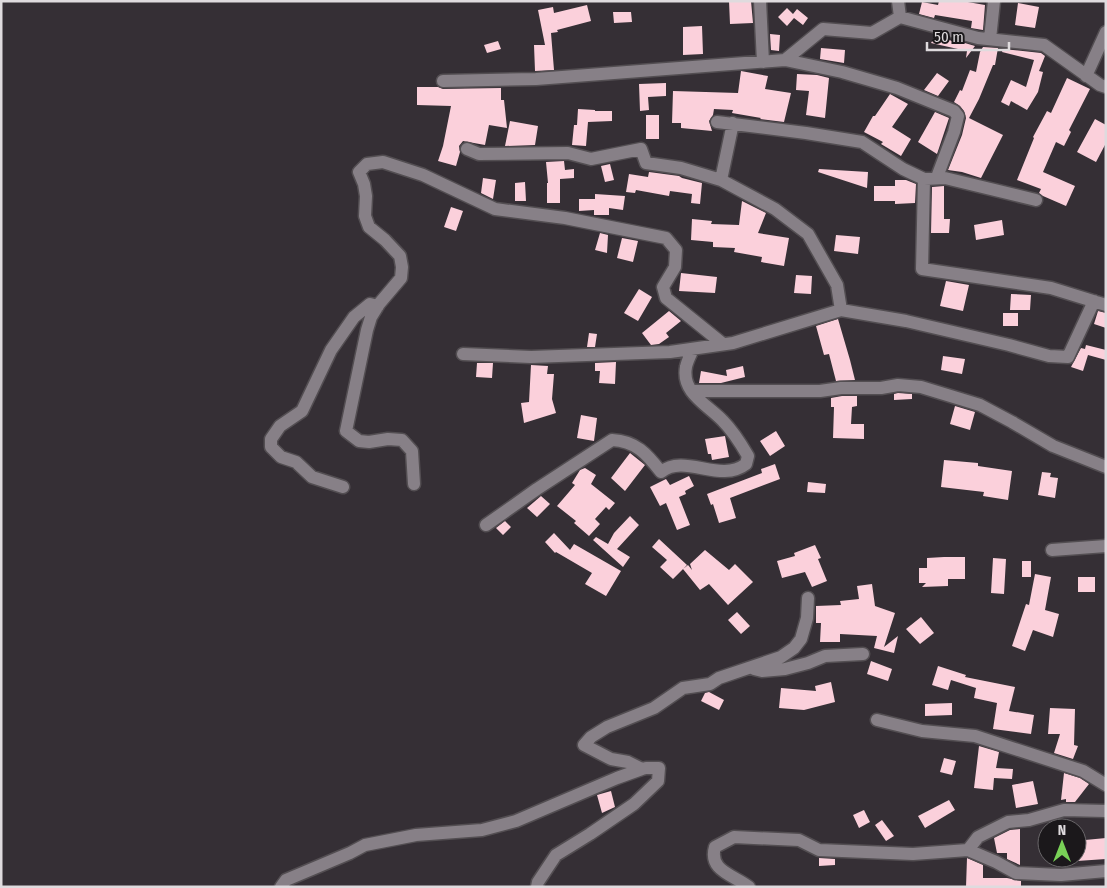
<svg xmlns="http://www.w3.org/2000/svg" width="1107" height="888" font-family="'Fira Sans Condensed',sans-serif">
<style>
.building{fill:#fbd0db}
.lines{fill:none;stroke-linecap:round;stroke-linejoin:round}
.minor-casing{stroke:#534e52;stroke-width:15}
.minor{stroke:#878087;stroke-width:12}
</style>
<rect width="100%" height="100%" fill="#352f35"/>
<path class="building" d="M729,1H751L753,23L730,24Z
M939,1H962L985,5L983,30L971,28L972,21L935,15L934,18L919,14L922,2L938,5Z
M1018,3L1039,7L1035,28L1015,25Z
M587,5L591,21L557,30L558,32L551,33L554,70L535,71L534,45H545L538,10L553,7L554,13Z
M787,8L793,14L797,9L808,18L803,25L794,18L787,26L778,17Z
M613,12H631L632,22L614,23Z
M702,26L703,54L683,55V27Z
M770,34L780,35L779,51L771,50Z
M936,35L946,38L957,44L958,41L975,46L966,58L967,51L931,43Z
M498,41L501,49L487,53L484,45Z
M983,47L998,48L995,65H993L979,99L969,118L1003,135L981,178L962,172L948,170L962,135L966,118L964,111L960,106L954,102L960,90L962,91L970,70L976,72L980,52Z
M821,48L845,50L844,63L820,59Z
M1003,49L1041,53L1045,56L1039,71L1043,72L1038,92L1027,110L1011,101L1009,106L1001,102L1011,80L1026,87L1034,60L1002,52Z
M741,71L768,76L765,89L791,93L784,122L760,119L761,118L732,113L733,110L714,109L713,115L709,121L712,131L681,128V123H672L673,91L738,93Z
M937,73L949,81L938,96L924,90Z
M797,74L817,75L829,78L825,118L806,115L809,91L796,90Z
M1067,78L1090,89L1069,130L1071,132L1064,146L1056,142L1043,172L1075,186L1066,206L1043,196L1039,193L1041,189L1017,180L1034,138L1033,137L1047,111L1051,113Z
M666,83V96L648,97L649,110L640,111L639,84Z
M417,87H438L443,89L501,88V100H504L507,128L489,125L485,145L463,141L459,146L460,152L456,166L438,161L443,146L451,106L417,105Z
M890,94L908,104L892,127L911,139L901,156L881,144L883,142L864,132L873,116H875Z
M578,109L595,110V111H612V121L588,122L586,146L572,145L574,125H577Z
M935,112L949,118L937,154L918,142Z
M646,115H659V139H646Z
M1095,119L1106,125V143L1096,162L1077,152Z
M510,121L538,126L535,145L505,146Z
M564,161L565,170L574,169V178L560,179V203H547V183H548L546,162Z
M610,164L614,180L605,182L601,166Z
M819,169L868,172L867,188L818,172Z
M649,172L679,176L682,178L702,183L700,204L691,203L692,194L670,191L669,196L636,190L635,193L626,192L629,174L648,177Z
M483,178L496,180L493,199L481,193Z
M895,180H906L916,184L915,203L895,204V201H874V186H895Z
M525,182L526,201H515V183Z
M944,186V219H950L949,233H931L932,187Z
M595,194L625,196L623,210L609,208V215H594V210L579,211V199H595Z
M742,201L766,213L758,233L789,238L784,266L761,262L762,257L734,252L735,248L713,247V242L691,240L692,219L712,221L711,224L739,225Z
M451,207L463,211L456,231L444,227Z
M1002,220L1004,235L976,240L974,225Z
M600,233L608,235L607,253L595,250Z
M836,235L860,237L858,254L834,251Z
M622,238L638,241L633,262L617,258Z
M681,273L717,277L715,293L679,291Z
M796,275L812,276L811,294L794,293Z
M946,281L969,285L963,311L940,306Z
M639,289L652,297L638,321L624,313Z
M1011,294L1031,295L1030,310H1010Z
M669,311L681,321L666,333L669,337L659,344L651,345L642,333Z
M1098,311L1106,313V328L1094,324Z
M1003,313H1018V326H1003Z
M838,319L850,360L855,380L836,381L829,354L824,355L816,326Z
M589,333L597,334L595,347H587Z
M1086,345L1106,350V360L1088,355L1083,371L1071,367L1081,348L1085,349Z
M943,356L965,359L962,374L941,370Z
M616,362L615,384L599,383L600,371H595V363Z
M477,363H493L492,378L476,377Z
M531,365L548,366L547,374H554L552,399L556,413L524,423L521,403L529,402Z
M743,366L745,377L721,383H699L701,371L727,376L726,370Z
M898,393L912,394V399L894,400V394Z
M842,396H857V406L852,407L851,424H864V439L833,438L834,407H831V398Z
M955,406L975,412L970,430L950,424Z
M581,415L597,418L594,441L577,438Z
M776,431L785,446L770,456L760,441Z
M725,436L729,457L712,460L711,454H708L705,439Z
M630,453L645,465L625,491L611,478Z
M944,460L978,463V466L1012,471L1008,500L983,496L984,492L941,487Z
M775,464L780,479L730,498L736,518L719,523L713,504L711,505L707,494L762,473L761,469Z
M585,468L596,475L591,484L615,503L609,510L606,507L595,519L600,524L589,536L574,523L576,521L557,506L575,485L572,483L580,470Z
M1042,472L1051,473L1050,477L1058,478L1055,498L1038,495Z
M689,476L694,486L685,491L686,494L679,497L690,525L677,530L666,503L660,506L650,487L666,479L670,485Z
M808,482L826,484L825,493L807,492Z
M541,496L550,504L537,517L527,508Z
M630,516L639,525L617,549L630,557L623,567L593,540L596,537L608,544L614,533Z
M505,521L511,527L503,535L496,528Z
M554,533L570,550L574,544L621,571L606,596L585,584L592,573L556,552L555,553L545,542Z
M659,539L687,565L673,579L660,567L667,560L652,547Z
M815,545L821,558L818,559L827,581L812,587L805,572L782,578L777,561L795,556L794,553Z
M705,550L729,570L735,564L753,582L728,605L709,584L700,590L683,569L688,565L692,570L690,564Z
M944,557H965V579H948V586L922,587L926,583H919V568H927V558Z
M993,558L1006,559L1004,594L991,593Z
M1022,561H1031V577H1022Z
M1035,574L1051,577L1045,610L1059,614L1053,637L1033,630L1025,651L1012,646L1026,604L1029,605Z
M1078,577H1095V592H1078Z
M872,584L875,606L895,613L884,647L898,636L894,653L874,648L877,636L840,634V642H820L821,623H816V606L841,605L840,601L859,599L857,586Z
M737,612L750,626L741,634L728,620Z
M921,617L934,633L920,644L906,629Z
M871,661L892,669L888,681L867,674Z
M938,666L966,675L965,677L1015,687L1009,711L1034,715L1031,734L993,729L997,703L974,698L976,688L951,680L948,690L932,685Z
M831,682L835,702L804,710L779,708L781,688L816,691L815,686Z
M709,692L724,700L719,710L701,701L705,693Z
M952,703V715L925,716V704Z
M1050,708L1075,709L1074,745L1078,746L1073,759L1054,753L1060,734H1048Z
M979,746L999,752L996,768L1013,769L1012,779L994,778L993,790L974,788Z
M944,758L956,761L952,775L940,772Z
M1064,773L1080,778L1089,784L1075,802H1066V799L1061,800Z
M1033,781L1038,804L1016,808L1012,785Z
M611,791L615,807L602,813L597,795Z
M949,800L955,810L925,828L918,816Z
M864,810L870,822L859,828L853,815Z
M882,820L894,836L886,841L875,825Z
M1020,829V865L1007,859V853H997L994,838L1010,830Z
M1106,838V859L1077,861V842H1086L1085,840Z
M819,858L835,859V865L819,866Z
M967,858L983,865V878H1007L1021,881V887H966Z"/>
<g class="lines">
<g class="minor-casing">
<path id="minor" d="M760,1L763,62
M898,1L900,17
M990,39L994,1
M785,60L823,29L872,33L900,17L978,38L1044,45L1100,85L1106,87
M1086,76L1106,32
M443,81L536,79L785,60L842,72L897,88L954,111L958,116L954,132L937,177
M717,122L806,133L862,142L903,169L924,179L945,178L1036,200
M467,149L479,154L568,153L591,159L641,149L646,163L681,168L721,180L775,209L808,234L837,285L841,310
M924,179L922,269L1051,288L1106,305
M721,180L733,123
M463,354L531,357L670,352L733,343L841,310L906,321L1009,345L1049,356L1068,357L1094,301
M692,391H820L841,388H881L898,385L921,387L980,405L1012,422L1053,446L1106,467
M414,484L412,451L402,440L388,439L369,442L359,441L346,431L367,330L371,317L379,304L401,278L402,267L400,256L385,240L369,227L365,216L366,196L364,184L359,172L367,164L383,162L423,175L495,209L565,218L666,238L676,250L675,267L663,287L666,298L723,344
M343,487L312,477L296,462L281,457L271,447V439L280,426L302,411L331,350L354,317L370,304L378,306
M486,525L537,489L612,440C636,441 647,454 661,472C685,453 720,484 746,464L748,456C741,444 733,431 723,421C708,405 681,393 686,367C687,361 691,354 693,349
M1052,550L1106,546
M754,669L762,671L785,669L808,663L825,656L863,654
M877,720L922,731L975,736L1083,771L1106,785
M642,769L628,762L611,759L584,745L591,737L607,727L654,708L683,688L710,684L719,678L781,657L794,648L801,639L807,618L808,598
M968,850L978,837L1008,822L1029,820L1064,810L1106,811
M281,887L286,880L350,853L365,845L416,835L482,830L516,821L617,778L642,769L646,768H659L658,781L634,804L590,834L556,855L538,882L537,887
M749,887C734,875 708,871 715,847L734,837L799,840L819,850L913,854L968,850L996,862L1016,873L1061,875L1106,871"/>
</g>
<use href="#minor" class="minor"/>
</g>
<rect width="1107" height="888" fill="none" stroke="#dfdbde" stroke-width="5"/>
<g transform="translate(1062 843)"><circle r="24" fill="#1b181b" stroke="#696669"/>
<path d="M0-4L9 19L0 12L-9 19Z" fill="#79d157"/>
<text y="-8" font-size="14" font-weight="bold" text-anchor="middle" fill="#dfdbde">N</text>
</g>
<path d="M927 42v8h82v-8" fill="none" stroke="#dfdbde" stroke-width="2.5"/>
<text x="934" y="42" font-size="15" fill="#dfdbde" stroke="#1b181b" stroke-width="4" paint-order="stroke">50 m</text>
</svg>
